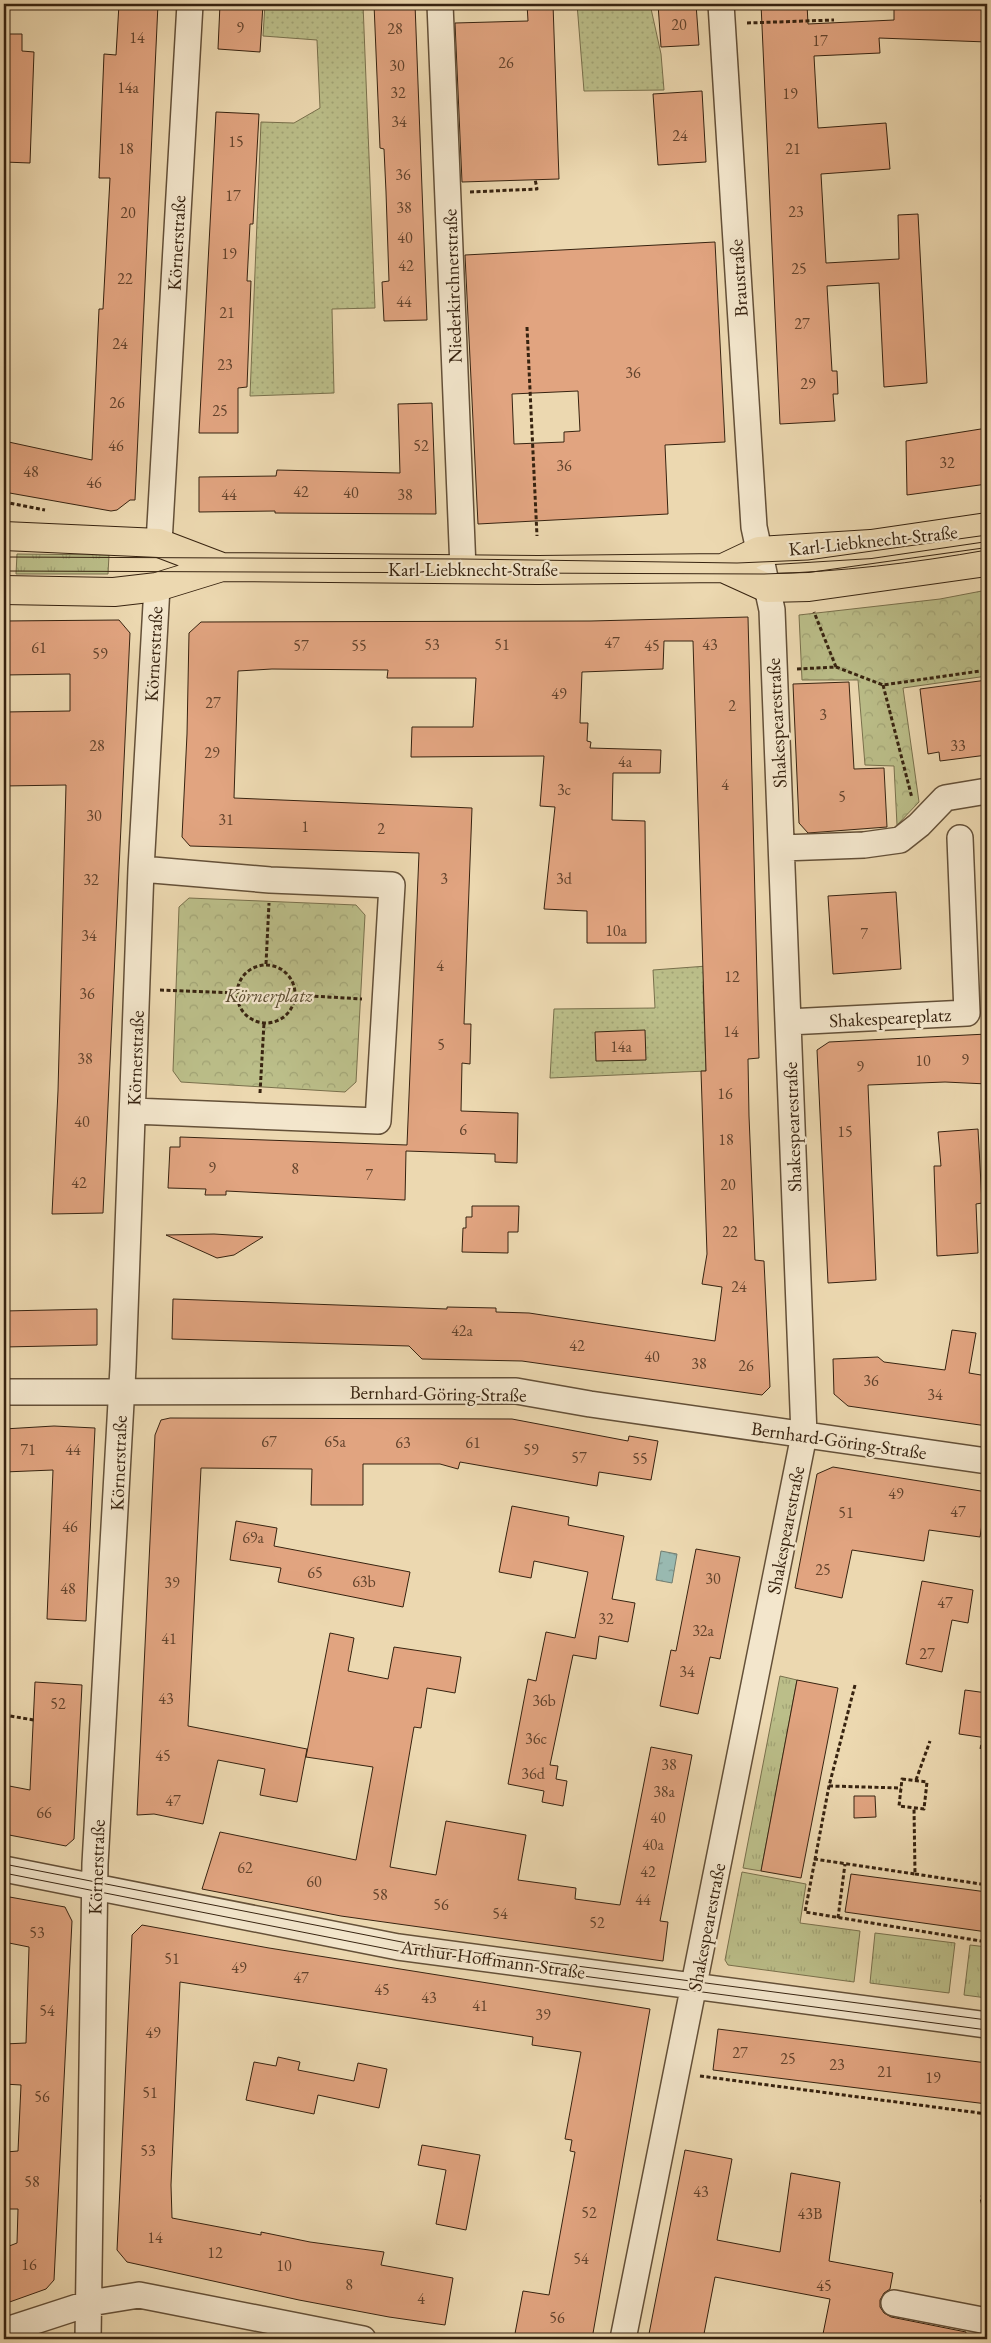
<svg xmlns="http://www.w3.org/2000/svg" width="991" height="2343" font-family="'EB Garamond',serif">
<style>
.grass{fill:url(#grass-tufts);stroke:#79704c}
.forest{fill:url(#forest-crowns);stroke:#79704c}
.garden{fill:url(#garden-dots);stroke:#79704c}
.water{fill:url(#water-ripples);stroke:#727d70}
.building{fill:#e1a480;stroke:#372310;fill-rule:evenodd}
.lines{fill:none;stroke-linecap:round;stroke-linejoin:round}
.minor-casing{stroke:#645038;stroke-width:28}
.major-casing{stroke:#372310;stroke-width:30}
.path{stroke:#372310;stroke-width:3;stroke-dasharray:4 2.5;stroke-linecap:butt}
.minor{stroke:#f3e6cc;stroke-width:25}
.major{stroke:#ecd8b0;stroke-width:28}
.tram{stroke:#372310;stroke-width:1}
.labels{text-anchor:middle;stroke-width:4.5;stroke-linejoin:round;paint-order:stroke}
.number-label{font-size:16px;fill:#62432c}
.street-label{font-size:19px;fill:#372310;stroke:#f3e6cc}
.park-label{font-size:19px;font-style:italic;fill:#584a2e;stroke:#f3e6cc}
</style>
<defs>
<pattern id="grass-tufts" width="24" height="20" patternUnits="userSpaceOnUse" patternTransform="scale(1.25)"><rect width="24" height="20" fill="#bbbe89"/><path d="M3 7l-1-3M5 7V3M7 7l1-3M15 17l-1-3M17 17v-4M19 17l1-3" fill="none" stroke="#a1a375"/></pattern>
<pattern id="forest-crowns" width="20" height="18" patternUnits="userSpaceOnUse" patternTransform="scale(1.25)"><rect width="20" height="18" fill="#bbbe89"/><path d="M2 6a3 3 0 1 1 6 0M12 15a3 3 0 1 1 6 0" fill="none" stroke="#a1a375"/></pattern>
<pattern id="garden-dots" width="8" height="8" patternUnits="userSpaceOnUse" patternTransform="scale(1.25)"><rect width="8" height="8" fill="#bbbe89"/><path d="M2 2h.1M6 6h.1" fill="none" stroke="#a1a375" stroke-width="1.8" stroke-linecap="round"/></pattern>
<pattern id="water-ripples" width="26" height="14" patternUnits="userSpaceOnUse" patternTransform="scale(1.25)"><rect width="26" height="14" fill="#99b9b0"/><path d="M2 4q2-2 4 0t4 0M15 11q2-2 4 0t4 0" fill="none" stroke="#7e968e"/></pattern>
</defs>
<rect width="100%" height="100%" fill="#ecd8b0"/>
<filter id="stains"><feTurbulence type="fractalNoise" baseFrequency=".004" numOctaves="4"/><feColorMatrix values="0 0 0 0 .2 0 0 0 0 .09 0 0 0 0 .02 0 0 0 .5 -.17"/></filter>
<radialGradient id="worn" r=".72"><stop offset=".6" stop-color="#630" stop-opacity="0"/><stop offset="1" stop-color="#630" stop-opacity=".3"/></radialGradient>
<path class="grass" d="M17,554L109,555L108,574H16Z
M780,1676L797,1680L761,1871L743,1868Z
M742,1872L806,1884L800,1923L860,1931L854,1982L728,1965L725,1960Z
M875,1933L955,1943L949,1993L870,1983Z
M970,1945L987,1947V1998L964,1995Z"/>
<path class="forest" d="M987,590V676L903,688L919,802L897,825L894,766L865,765L858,680H802L799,615L940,599Z
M189,898L356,905L365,915L356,1082L345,1092L181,1082L173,1071L179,907Z"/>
<path class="garden" d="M265,4H363L375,308L332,309L334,393L250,396L261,122L294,123L320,108L317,40L263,36Z
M577,4H650L661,54L664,90L584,91Z
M707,966L703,986L706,1071L550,1078L554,1009L655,1008L653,970Z"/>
<path class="water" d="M661,1551L677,1554L672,1583L656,1580Z"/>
<path class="building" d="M119,4H158L135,500H130L117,510L111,511L4,492V441L92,460L99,309H103L110,178H99L104,54L116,55Z
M220,4H263L260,52L218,49Z
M374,4H415L427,320L384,321L382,282L389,281L386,192L384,149L380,148Z
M527,4H553L559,179L462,182L455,23L528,21Z
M658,4H696L699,45L661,47Z
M761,4H807L808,24L894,20V4H987V42L879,38L880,53L814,56L818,128L886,123L890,169L821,174L826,263L899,259L898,215L918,214L927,383L884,387L879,283L827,286L832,371H837L838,394H833L835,421L780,424Z
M4,34H22V51L34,52L30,163L4,162Z
M702,91L706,162L658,165L653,94Z
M216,112L259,114L253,224H250L247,281H251L247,387L238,388V433H199Z
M715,242L725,442L665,445L668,514L478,524L465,255ZM578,391L580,431L564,432V442L514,444L512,394Z
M432,403L436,514L275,513V511L199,512V477L276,476L277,470L400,473L398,404Z
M987,428V484L907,495L906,441Z
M748,617L759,1058L748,1059L749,1116L755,1260L764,1261L770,1387L762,1395L522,1361L422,1359L409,1346L172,1339L173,1299L447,1309V1307L496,1308V1312L529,1313L715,1341L722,1287L702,1284L707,1254L701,1071H706L693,641H664L663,669L582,672L580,723H588L587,741L591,742L590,748L661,750L660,773H613L612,820L645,821L646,943H587V911L544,909L555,807L540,806L544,756L411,757L412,727H473L476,678H387L388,670L272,669L238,671L234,798L472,808L464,1024H471L470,1064L462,1063L461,1111L518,1113L517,1163L495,1162V1154L406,1151L405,1200L226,1191V1195H205L206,1189L168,1188L170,1147H180V1137L407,1145L419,853L190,846L182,837L187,734L189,633L201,622L591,621Z
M119,620L130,633L103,1213L52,1214L58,1091L66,785L4,786V712L70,711V674L4,675V621Z
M987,680V755L940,761L939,752L928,754L920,689Z
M849,682L854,769L884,768L887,827L808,833L799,823L793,684Z
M896,892L901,969L833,974L828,896Z
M645,1030L646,1060L596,1061L595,1032Z
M987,1034V1084L945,1082L868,1085L876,1280L828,1283L817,1050L829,1042Z
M978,1129L982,1203L976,1204L978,1253L937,1256L934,1166H941L938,1132Z
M472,1206H519L518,1232H508V1253L462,1252L463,1228H466V1217H472Z
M214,1234L263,1237L234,1255L217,1258L166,1235Z
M97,1309V1345L4,1347V1311Z
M952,1330L976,1333L969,1373L987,1376V1426L848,1406L834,1394L833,1359L878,1357L884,1362L945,1370Z
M170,1418L512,1419L628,1441L629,1436L658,1441L651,1480L599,1472L597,1486L460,1462L458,1469L440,1464H363V1505H311L312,1469L201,1468L188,1726L307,1749L297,1802L260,1795L265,1769L218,1760L203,1824L154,1814L137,1815L155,1435L161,1420Z
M54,1426L95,1428L86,1621L47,1619L53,1470L4,1472V1429Z
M833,1467L987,1492L980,1537L929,1530L924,1561L852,1550L842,1598L795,1588L817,1474Z
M512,1506L569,1517L568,1525L624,1536L612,1599L635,1603L628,1642L599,1636L596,1659L573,1655L550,1765L558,1766L556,1779L567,1781L563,1806L542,1802L544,1791L508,1784L528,1679L536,1681L546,1632L575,1638L588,1572L534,1561L531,1578L499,1572Z
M236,1521L277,1528L274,1546L410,1572L403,1607L278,1582L281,1568L230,1560Z
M696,1549L740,1557L720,1659L710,1657L698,1714L660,1706L671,1650L676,1651Z
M922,1581L973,1590L968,1623L952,1620L942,1672L906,1664Z
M330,1633L354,1638L348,1671L388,1679L394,1647L461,1657L455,1693L427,1688L421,1728L414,1727L390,1867L436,1875L446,1821L526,1835L518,1880L576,1888L575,1899L620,1905L651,1747L692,1755L660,1921L668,1922L663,1961L341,1916L202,1889L220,1832L356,1860L373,1767L306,1757Z
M797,1680L838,1688L801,1878L761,1871Z
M35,1682L82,1685L74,1839L66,1846L4,1834V1785L30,1790Z
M965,1690L987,1693V1738L959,1734Z
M854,1796H875L876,1817L854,1818Z
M851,1874L987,1892V1932L845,1912Z
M4,1896L65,1907L72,1921L54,2280L46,2289L4,2304V2248L17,2243L18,2209H4V2156L6,2152L18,2151L21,2085L4,2084V2044L26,2043L29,1947L4,1942Z
M142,1925L269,1948L650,2009L592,2339H514L523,2291L549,2295L575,2152L570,2151L572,2140L565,2139L581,2052L532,2045L533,2037L180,1982L171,2185L172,2218L261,2235V2232L310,2242L384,2252L381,2265L453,2278L445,2325L389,2317L299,2300L127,2262L117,2250L132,1935Z
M718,2029L987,2063V2104L713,2070Z
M278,2057L300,2062L298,2070L354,2081L358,2063L387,2069L379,2108L318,2095L314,2114L246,2100L254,2062L276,2066Z
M422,2145L480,2155L466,2230L436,2224L446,2170L418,2165Z
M685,2150L732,2159L717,2240L780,2252L791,2173L840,2182L829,2261L893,2273L890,2289L884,2293L880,2300V2307L884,2313L891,2317L966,2332L965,2339H822L830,2299L715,2277L703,2339H648Z"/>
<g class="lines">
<g class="minor-casing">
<path id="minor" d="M440,4L463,569
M159,543L190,4
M782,848L864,845L900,840L919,825L945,798L987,791
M788,1022L967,1013L960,838
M133,1111L378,1121L392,885L270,880L141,869
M4,1392L516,1391L590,1404L987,1461
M4,1869L398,1947L987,2025
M894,2303L987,2321
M4,2331L90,2303L139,2295L363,2339
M88,2339L95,1864L123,1367L141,869L157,587
M623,2339L804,1435L772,610L754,527L721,4"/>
</g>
<g class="major-casing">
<path id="major" d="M4,536L159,543L222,567
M723,568L767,588L809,587L987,562
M4,590L114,592L157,587L222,567L538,570L723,568L759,551L871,544L987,527"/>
</g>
<path class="path" d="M747,23L834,20
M470,192L537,189L535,179
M527,327L537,536
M4,502L45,510
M836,667L883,685L987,670
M797,669L836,667L814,612
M883,685L912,798
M266,964L269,903
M237 994a29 29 0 1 1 58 0a29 29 0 1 1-58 0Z
M160,990L237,993
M295,995L362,999
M260,1093L264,1023
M855,1685L829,1786L805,1912L987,1942
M4,1715L34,1720
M981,1749L983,1738
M902,1779L927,1782L924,1809L899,1806Z
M916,1780L930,1741
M829,1786L901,1788
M814,1859L915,1874L914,1808
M915,1874L987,1885
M838,1918L845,1864
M700,2076L987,2114
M987,2188L981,2198L983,2206L987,2210"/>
<use href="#minor" class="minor"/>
<use href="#major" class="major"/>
<path class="tram" d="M4,557L463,559L737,563L808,560L987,535
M4,571L764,574C839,572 914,563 987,550
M4,1864L417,1945L987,2020
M4,1873L403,1952L987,2030"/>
</g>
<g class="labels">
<g class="number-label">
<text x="679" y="30">20</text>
<text x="240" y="33">9</text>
<text x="395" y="34">28</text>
<text x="137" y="43">14</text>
<text x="820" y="46">17</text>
<text x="506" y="68">26</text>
<text x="397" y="71">30</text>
<text x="128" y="93">14a</text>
<text x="398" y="98">32</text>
<text x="790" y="99">19</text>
<text x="399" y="127">34</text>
<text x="680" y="141">24</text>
<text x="236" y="147">15</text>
<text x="126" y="154">18</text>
<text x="793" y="154">21</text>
<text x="403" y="180">36</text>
<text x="233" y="201">17</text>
<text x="404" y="213">38</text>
<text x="796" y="217">23</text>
<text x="128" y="218">20</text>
<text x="405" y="243">40</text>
<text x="229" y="259">19</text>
<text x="406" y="271">42</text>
<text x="799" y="274">25</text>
<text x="125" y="284">22</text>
<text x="404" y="307">44</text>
<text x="227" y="318">21</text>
<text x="802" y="329">27</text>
<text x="120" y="349">24</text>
<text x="225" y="370">23</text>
<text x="633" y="378">36</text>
<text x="808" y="389">29</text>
<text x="117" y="408">26</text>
<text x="220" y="416">25</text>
<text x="116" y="451">46</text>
<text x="421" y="451">52</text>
<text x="947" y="468">32</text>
<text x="564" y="471">36</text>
<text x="31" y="477">48</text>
<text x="94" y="488">46</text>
<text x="301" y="497">42</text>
<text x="351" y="498">40</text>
<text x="229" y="500">44</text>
<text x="405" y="500">38</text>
<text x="612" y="648">47</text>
<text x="432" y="650">53</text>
<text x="502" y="650">51</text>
<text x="710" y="650">43</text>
<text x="301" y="651">57</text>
<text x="359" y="651">55</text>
<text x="652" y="651">45</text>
<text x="39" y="653">61</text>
<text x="100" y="659">59</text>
<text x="559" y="699">49</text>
<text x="213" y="708">27</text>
<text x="732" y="711">2</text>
<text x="823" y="720">3</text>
<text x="97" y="751">28</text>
<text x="958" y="751">33</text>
<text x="212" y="758">29</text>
<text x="625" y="767">4a</text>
<text x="725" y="790">4</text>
<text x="564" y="795">3c</text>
<text x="842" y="802">5</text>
<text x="94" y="821">30</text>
<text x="226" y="825">31</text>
<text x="305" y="832">1</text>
<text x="381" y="834">2</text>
<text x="444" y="884">3</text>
<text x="564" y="884">3d</text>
<text x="91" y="885">32</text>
<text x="616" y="936">10a</text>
<text x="864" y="939">7</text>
<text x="89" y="941">34</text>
<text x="440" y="971">4</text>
<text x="732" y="982">12</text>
<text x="87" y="999">36</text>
<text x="731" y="1037">14</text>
<text x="441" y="1050">5</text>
<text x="621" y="1052">14a</text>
<text x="85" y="1064">38</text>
<text x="965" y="1065">9</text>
<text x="923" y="1066">10</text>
<text x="860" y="1072">9</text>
<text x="725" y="1099">16</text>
<text x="82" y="1127">40</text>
<text x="463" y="1135">6</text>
<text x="845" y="1137">15</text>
<text x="726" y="1145">18</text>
<text x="212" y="1173">9</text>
<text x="295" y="1174">8</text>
<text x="369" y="1180">7</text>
<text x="79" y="1188">42</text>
<text x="728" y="1190">20</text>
<text x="730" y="1237">22</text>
<text x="739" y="1292">24</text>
<text x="462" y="1336">42a</text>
<text x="577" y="1351">42</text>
<text x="652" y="1362">40</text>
<text x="699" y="1369">38</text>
<text x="746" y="1371">26</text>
<text x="871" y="1386">36</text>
<text x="935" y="1400">34</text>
<text x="269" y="1447">67</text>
<text x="335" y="1447">65a</text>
<text x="403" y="1448">63</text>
<text x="473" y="1448">61</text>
<text x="28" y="1455">71</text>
<text x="73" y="1455">44</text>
<text x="531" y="1455">59</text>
<text x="579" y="1463">57</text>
<text x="640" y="1464">55</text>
<text x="896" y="1499">49</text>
<text x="958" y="1517">47</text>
<text x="846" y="1518">51</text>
<text x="70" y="1532">46</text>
<text x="253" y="1543">69a</text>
<text x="823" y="1575">25</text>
<text x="315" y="1578">65</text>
<text x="713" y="1584">30</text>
<text x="364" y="1587">63b</text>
<text x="172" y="1588">39</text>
<text x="68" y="1594">48</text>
<text x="945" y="1608">47</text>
<text x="606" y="1624">32</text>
<text x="703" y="1636">32a</text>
<text x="169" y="1644">41</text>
<text x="927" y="1659">27</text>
<text x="687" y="1677">34</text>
<text x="166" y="1704">43</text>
<text x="544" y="1706">36b</text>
<text x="58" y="1709">52</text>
<text x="536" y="1744">36c</text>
<text x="163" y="1761">45</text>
<text x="669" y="1770">38</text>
<text x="533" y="1779">36d</text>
<text x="664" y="1797">38a</text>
<text x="173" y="1806">47</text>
<text x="44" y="1818">66</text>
<text x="658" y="1823">40</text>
<text x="653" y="1850">40a</text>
<text x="245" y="1873">62</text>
<text x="648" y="1877">42</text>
<text x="314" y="1887">60</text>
<text x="380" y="1900">58</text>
<text x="643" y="1905">44</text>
<text x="441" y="1910">56</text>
<text x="500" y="1919">54</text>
<text x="597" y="1928">52</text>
<text x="37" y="1938">53</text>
<text x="172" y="1964">51</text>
<text x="239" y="1973">49</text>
<text x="301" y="1983">47</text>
<text x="382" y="1995">45</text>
<text x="429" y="2003">43</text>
<text x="480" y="2011">41</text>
<text x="47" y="2016">54</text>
<text x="543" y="2020">39</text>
<text x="153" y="2038">49</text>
<text x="740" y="2058">27</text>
<text x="788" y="2064">25</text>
<text x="837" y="2070">23</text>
<text x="885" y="2077">21</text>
<text x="933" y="2083">19</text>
<text x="150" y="2098">51</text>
<text x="42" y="2102">56</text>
<text x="148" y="2156">53</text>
<text x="32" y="2187">58</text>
<text x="701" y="2197">43</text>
<text x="589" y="2218">52</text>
<text x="810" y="2219">43B</text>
<text x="155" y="2243">14</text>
<text x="215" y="2258">12</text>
<text x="581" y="2264">54</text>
<text x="29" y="2270">16</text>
<text x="284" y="2271">10</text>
<text x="349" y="2290">8</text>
<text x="824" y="2291">45</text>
<text x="421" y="2304">4</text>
<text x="557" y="2323">56</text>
</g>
<g class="street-label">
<text transform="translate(176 243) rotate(-87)" y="7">Körnerstraße</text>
<text transform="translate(738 278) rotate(-94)" y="7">Braustraße</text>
<text transform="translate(452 286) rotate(-92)" y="7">Niederkirchnerstraße</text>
<text transform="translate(873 540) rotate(-6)" y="7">Karl-Liebknecht-Straße</text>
<text x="473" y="576">Karl-Liebknecht-Straße</text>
<text transform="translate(153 654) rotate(-87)" y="7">Körnerstraße</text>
<text transform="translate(776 723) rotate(-93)" y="7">Shakespearestraße</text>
<text transform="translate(890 1017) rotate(-3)" y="7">Shakespeareplatz</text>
<text transform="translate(135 1058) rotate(-88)" y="7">Körnerstraße</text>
<text transform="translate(792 1127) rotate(-92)" y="7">Shakespearestraße</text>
<text transform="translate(438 1393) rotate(1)" y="7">Bernhard-Göring-Straße</text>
<text transform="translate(839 1440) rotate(8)" y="7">Bernhard-Göring-Straße</text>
<text transform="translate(118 1463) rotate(-88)" y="7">Körnerstraße</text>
<text transform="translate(785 1530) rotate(-79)" y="7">Shakespearestraße</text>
<text transform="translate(96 1867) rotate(-88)" y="7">Körnerstraße</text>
<text transform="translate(706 1927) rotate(-79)" y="7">Shakespearestraße</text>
<text transform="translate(493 1959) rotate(8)" y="7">Arthur-Hoffmann-Straße</text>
</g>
<g class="park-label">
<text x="269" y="1002">Körnerplatz</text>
</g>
</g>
<rect width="991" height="2343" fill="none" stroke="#ecd8b0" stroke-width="20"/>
<rect x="5" y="5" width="981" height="2333" fill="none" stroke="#372310" stroke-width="2.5"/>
<rect x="10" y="10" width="971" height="2323" fill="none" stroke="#372310"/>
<rect width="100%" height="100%" filter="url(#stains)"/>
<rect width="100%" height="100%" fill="url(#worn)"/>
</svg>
